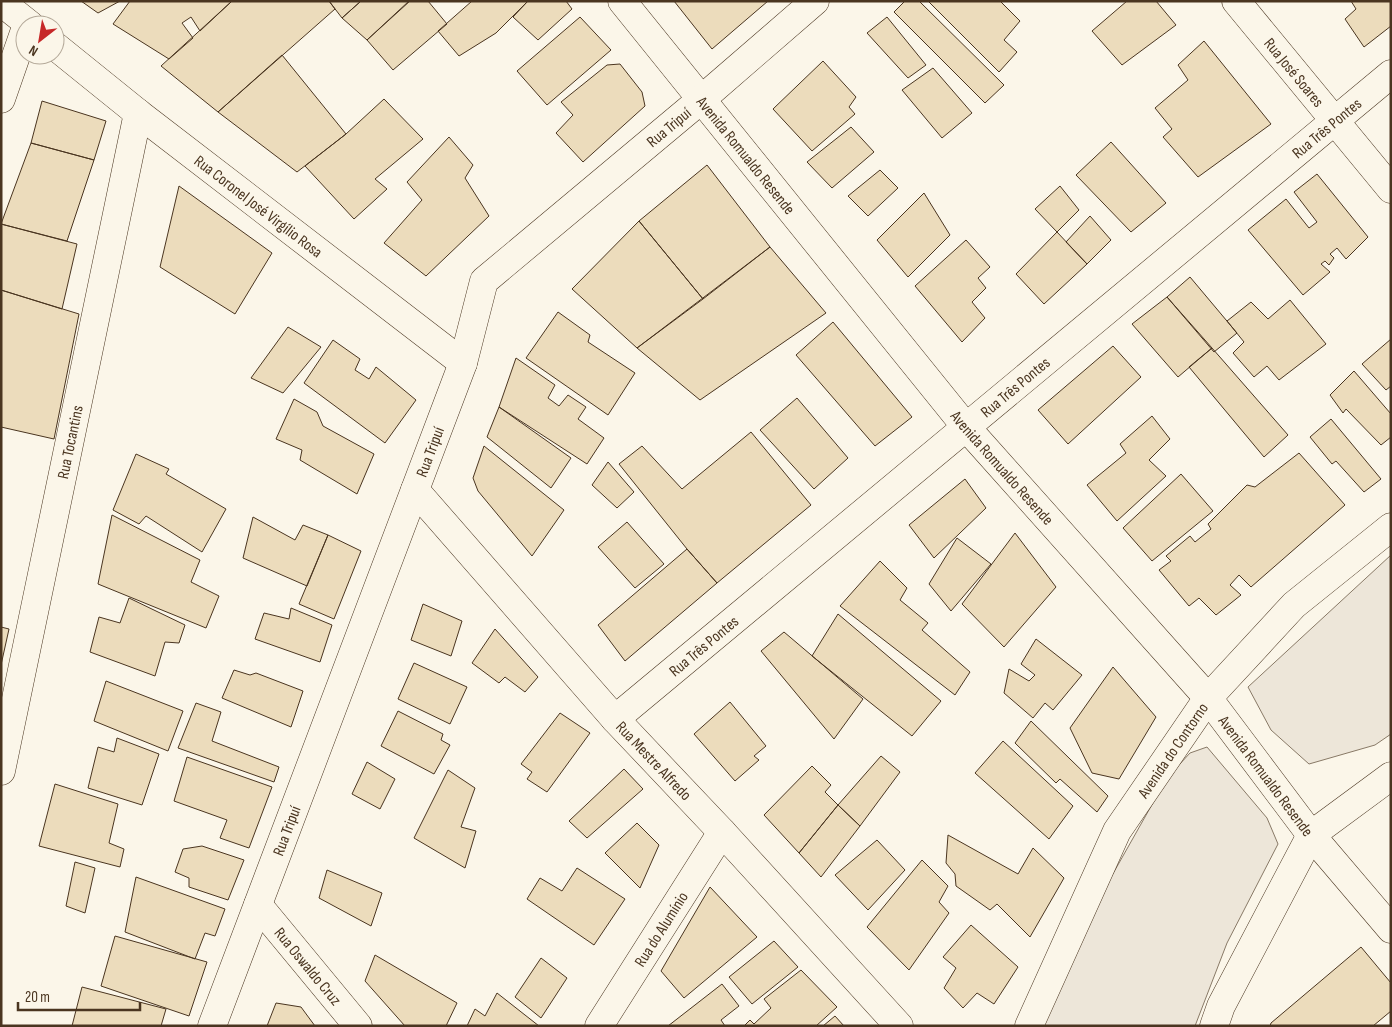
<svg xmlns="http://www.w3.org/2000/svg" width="1392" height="1027" font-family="'Sofia Sans Condensed',sans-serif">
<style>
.green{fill:#ede6d9;stroke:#887966}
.building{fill:#ecdcbc;stroke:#4a3520}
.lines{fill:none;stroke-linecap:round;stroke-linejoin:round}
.minor-casing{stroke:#4a3520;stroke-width:29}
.minor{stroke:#fbf6e9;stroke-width:28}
.labels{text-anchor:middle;stroke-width:4;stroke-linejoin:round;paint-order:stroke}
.street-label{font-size:16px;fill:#4a3520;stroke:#fbf6e9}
</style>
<rect width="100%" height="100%" fill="#fbf6e9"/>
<path class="green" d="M1391,555V734L1375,745L1309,764L1271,730L1248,687Z
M1207,747L1267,818L1278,844L1227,943L1195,1026H1038L1071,948L1167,778L1190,753Z"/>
<path class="building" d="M81,1H120L98,13Z
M130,1H232L200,31L191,17L182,23L193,38L169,59L113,24Z
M232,1H329L335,9L218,112L161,66Z
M329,1H361L342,18Z
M361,1H409L367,40L342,18Z
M410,1H428L447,24L393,70L367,40Z
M472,1H528L496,33L459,56L438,31Z
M528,1H566L572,9L538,40L513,17Z
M674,1H768L712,49Z
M905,1H919L1004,85L985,103L894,12Z
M928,1H1000L1020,21L1004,40L1017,52L999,72Z
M1127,1H1156L1176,25L1122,65L1092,31Z
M1351,1H1391V26L1364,47L1345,19L1356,9Z
M580,17L611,50L547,105L517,71Z
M887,17L926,65L908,78L867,33Z
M1204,41L1271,124L1198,177L1163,137L1172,129L1155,108L1188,80L1178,65Z
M282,55L346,134L297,172L218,112Z
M823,61L856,97L849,107L855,114L812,151L773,109Z
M620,64L642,92L645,106L583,162L556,133L573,115L561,102L607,65Z
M933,68L972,113L942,138L902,90Z
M384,99L423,139L375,179L387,189L354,219L305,166L346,134Z
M42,101L106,121L94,160L31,143Z
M851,127L874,152L832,188L807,162Z
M449,137L473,165L465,178L489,216L426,276L384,243L422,200L407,182Z
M1111,142L1166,203L1131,232L1076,175Z
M31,143L94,160L67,241L1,224Z
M707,165L770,247L703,299L639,221Z
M880,170L898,188L868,216L848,196Z
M1317,174L1368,237L1346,259L1337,248L1330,254L1334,258L1329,265L1325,261L1321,264L1330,272L1303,295L1248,230L1286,199L1309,228L1317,222L1294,192Z
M179,186L272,253L235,314L160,267Z
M1060,186L1079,210L1057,232L1035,209Z
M924,193L950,235L908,277L877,240Z
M1090,216L1111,240L1087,264L1066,242Z
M639,221L703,299L637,348L572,289Z
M1,224L77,244L62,309L1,290Z
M1057,232L1087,264L1044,304L1016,274Z
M966,240L990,267L978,278L986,288L972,302L985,318L962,342L915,286Z
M770,247L826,313L700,400L637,348Z
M1190,277L1237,333L1214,352L1167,297Z
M1,290L79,314L54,439L1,427Z
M1167,297L1212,348L1178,377L1132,324Z
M1290,300L1326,344L1279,380L1267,366L1254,377L1233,353L1244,342L1227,321L1251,302L1268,319Z
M558,312L590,335L588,342L635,373L608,415L526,358Z
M833,322L912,417L875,446L796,355Z
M288,327L321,347L283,393L251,378Z
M1391,339V386L1386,390L1362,364Z
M333,340L360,359L355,370L369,379L376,367L416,400L385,443L304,383Z
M1113,346L1141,377L1068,444L1038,410Z
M1212,348L1288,435L1264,457L1189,367Z
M516,358L555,385L548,398L559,406L568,395L586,407L578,419L604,438L587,464L499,407Z
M1354,371L1391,414V437L1381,445L1346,409L1343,413L1330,395Z
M797,398L848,458L814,489L760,430Z
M294,399L317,412L323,426L374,454L357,494L300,460L302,450L276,439Z
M499,407L571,458L551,488L487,437Z
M1152,416L1170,439L1149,460L1166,476L1117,521L1087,485L1126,453L1120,444Z
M1331,419L1381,479L1364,492L1336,461L1332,464L1310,437Z
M751,432L811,505L717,583L687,549L619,464L642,446L682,489Z
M484,446L564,510L532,556L478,491L473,478Z
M1299,453L1345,505L1251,587L1239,575L1230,585L1241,595L1216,615L1199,598L1189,606L1159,570L1171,561L1166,556L1190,536L1195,542L1211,529L1208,524L1247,485L1255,487Z
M136,454L169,469L166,474L226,509L202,552L146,516L139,524L113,510Z
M608,462L634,492L617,508L592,485Z
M1181,474L1213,511L1152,561L1123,528Z
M965,479L986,508L934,558L909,525Z
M112,515L200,560L191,582L219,596L206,628L98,584Z
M253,517L295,540L303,525L328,535L307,586L243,558Z
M627,522L664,564L635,588L598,547Z
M1015,533L1056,587L1004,647L962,604Z
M328,535L361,551L334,619L299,604Z
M957,538L991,564L951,611L929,584Z
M687,549L717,583L625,661L598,625Z
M880,561L907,588L900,600L928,623L922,630L970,672L955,695L840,606Z
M129,598L185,625L179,643L165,642L155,676L90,652L99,617L120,623Z
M423,604L462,621L451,656L411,640Z
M291,608L332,625L320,662L255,639L264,613L289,619Z
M838,614L941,701L912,736L812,656Z
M1,627L9,629L1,665Z
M495,629L538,677L525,692L505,677L499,683L472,663Z
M784,632L863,699L834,739L761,651Z
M1036,639L1082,675L1053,710L1045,703L1033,718L1004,693L1009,669L1029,681L1035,675L1021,664Z
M414,663L467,687L450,724L398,699Z
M1113,667L1156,717L1119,779L1092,773L1070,728Z
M234,670L250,675L256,673L303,691L291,727L222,698Z
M106,681L183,711L168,751L94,721Z
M730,702L766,746L754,756L759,760L735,781L694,734Z
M196,703L221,712L212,741L279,767L274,782L178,748Z
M398,711L443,734L441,740L450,745L434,774L381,746Z
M560,713L590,733L547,792L527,779L532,772L521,764Z
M1031,721L1108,796L1097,812L1060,779L1056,783L1015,743Z
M117,738L159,754L142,805L88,788L98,747L114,752Z
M1003,741L1073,806L1049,839L975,773Z
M881,756L900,772L860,826L838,805Z
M187,757L272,787L249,848L220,838L227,820L174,801Z
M367,762L395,779L380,809L352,794Z
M812,766L831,785L825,792L838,805L799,853L764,815Z
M624,769L643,789L587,838L569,821Z
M448,770L475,788L461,827L476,831L465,868L414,838Z
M55,784L118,804L109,843L124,849L120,867L39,846Z
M838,805L860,826L821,877L799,853Z
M637,823L659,845L640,888L605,853Z
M948,835L1018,874L1033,848L1064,878L1030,937L997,904L990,910L956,886L955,874L946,863Z
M877,840L905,870L868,910L835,875Z
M202,846L244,860L228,900L189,887V878L175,872L183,849Z
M922,860L948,886L939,902L949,913L909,970L867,927Z
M75,862L95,868L85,913L66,906Z
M577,868L625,899L594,945L527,899L540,878L562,891Z
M327,870L382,893L371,926L319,898Z
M136,877L225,909L215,936L205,933L195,959L125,932Z
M710,887L757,937L684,998L661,971Z
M971,925L1018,967L994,1004L977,993L963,1008L944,988L956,968L943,957Z
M115,936L207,962L189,1016L101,986Z
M774,941L798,967L752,1004L729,977Z
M1361,947L1391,983V1011L1373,1026H1270L1271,1023Z
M375,955L457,1003L446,1026H405L365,981Z
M541,958L567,978L541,1018L515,997Z
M801,970L837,1007L816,1026H744L750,1020L754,1024L771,1008L764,999Z
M722,984L739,1006L721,1020L725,1026H668Z
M82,987L166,1009L161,1026H72Z
M497,993L539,1026H467L475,1009L485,1016Z
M276,1003L301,1007L315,1026H267Z
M835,1016L844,1026H823Z"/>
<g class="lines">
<g class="minor-casing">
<g id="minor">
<path id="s1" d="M622,1L966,427L1208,698L1311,835L1391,929"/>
<path id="s2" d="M1236,1L1391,189"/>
<path d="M1,2L30,25"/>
<path id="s3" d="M55,46L138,113L463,363"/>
<path d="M1,99L25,30"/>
<path id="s4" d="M415,490L615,719L722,832L899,1026"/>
<path id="s5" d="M615,719L1391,74"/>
<path id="s6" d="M1,771L138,113"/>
<path id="s7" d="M258,905L358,1026"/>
<path id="s8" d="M212,1026L463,363L484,281L703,98L815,1"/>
<path id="s9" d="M599,1026L722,832"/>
<path id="s10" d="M1029,1026L1117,831L1208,698L1294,605L1391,527"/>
<path d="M1214,1026L1221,1006L1311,835L1391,776"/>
</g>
</g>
<use href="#minor" class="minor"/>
</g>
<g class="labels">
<g class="street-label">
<text dy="6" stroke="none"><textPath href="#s2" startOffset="92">Rua José Soares</textPath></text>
<text dy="6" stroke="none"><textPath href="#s8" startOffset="1034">Rua Tripuí</textPath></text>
<text dy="6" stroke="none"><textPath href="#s5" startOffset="925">Rua Três Pontes</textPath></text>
<text dy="6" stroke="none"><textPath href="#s1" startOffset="198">Avenida Romualdo Resende</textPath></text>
<text dy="6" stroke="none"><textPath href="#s3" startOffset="259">Rua Coronel José Virgílio Rosa</textPath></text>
<text dy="6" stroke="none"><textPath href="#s5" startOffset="520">Rua Três Pontes</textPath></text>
<text dy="6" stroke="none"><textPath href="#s6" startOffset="336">Rua Tocantins</textPath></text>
<text dy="6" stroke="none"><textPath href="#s8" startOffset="614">Rua Tripuí</textPath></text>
<text dy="6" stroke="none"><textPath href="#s1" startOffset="602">Avenida Romualdo Resende</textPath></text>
<text dy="6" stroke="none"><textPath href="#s5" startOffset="115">Rua Três Pontes</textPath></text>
<text dy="6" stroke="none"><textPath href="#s10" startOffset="312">Avenida do Contorno</textPath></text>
<text dy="6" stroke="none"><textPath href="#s4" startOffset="361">Rua Mestre Alfredo</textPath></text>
<text dy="6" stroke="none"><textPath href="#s1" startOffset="1008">Avenida Romualdo Resende</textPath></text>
<text dy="6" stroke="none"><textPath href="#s8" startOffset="209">Rua Tripuí</textPath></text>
<text dy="6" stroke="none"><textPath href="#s9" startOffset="115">Rua do Alumínio</textPath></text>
<text dy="6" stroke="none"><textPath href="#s7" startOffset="79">Rua Oswaldo Cruz</textPath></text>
</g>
</g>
<rect width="1392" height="1027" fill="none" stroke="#4a3520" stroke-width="5"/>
<g transform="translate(40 40) rotate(211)"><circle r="24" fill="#fbf6e9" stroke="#b4a999"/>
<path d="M0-4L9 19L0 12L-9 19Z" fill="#c62828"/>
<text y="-8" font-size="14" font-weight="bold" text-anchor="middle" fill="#4a3520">N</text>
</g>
<path d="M18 1002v8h122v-8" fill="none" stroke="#4a3520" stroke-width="2.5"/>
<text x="25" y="1002" font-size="15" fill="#4a3520" stroke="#fbf6e9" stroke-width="4" paint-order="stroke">20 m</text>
</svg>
